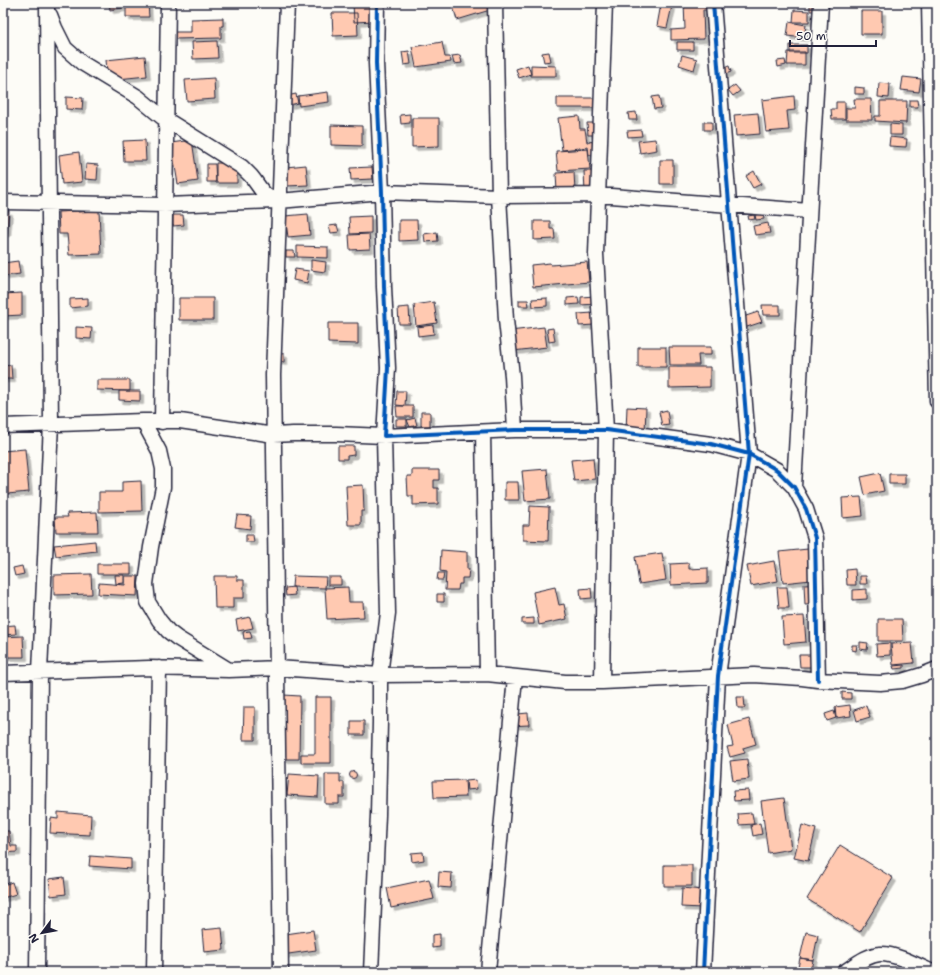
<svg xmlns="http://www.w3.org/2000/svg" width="940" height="975" font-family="'Shantell Sans',sans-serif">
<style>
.building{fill:#ffc9b1;stroke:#22223b;filter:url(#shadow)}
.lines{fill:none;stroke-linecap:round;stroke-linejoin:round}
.minor-casing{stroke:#22223b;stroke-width:17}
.minor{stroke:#fdfcf7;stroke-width:14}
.cycleway-casing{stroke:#fdfcf7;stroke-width:6}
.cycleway{stroke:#0057b8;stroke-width:4}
</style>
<defs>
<filter id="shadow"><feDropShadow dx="3.5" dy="3.5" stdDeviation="0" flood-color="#0004"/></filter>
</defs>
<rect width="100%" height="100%" fill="#fdfcf7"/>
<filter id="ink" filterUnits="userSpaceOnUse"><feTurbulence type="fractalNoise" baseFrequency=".025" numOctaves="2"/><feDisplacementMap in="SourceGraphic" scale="8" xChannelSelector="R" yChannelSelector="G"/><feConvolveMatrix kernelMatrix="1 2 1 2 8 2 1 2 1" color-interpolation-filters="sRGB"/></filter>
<g filter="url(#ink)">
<path class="building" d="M109,3H121L122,8L110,10Z
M126,3H148L149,17H126Z
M353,3H375V21L354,22Z
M452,3H488L490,10L457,20Z
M684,3H707V10H703L704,39L671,40V30L685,29Z
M661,4L672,6L667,28L657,26Z
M810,4H814V11H810Z
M794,10L809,11V22H793Z
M861,11H882V34H861Z
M332,13H357L358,35L333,36Z
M223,18V26H221V38L175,39L174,32H191V19Z
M789,22L806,25L804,38L787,36Z
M217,41L218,58L193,59L192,42Z
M442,42L445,57H450L451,62L416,67L412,47Z
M677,42H693V50H677Z
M790,45H807V53H790Z
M409,51L411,64L404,65L402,52Z
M549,52L551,61L544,62L542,53Z
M788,52H805V65H787Z
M460,55L462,63L454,64L452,56Z
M682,55L697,59L694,70L679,65Z
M145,56L147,76L108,80L106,60Z
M785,60L786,65L778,67L777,61Z
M528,65L531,74L519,78L516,69Z
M531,65L556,66V76H531Z
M729,66L731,72L723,75L721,68Z
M903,77L921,79L919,92L901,90Z
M214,78L215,99L187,101L185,80Z
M879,83L890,84L889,98L878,97Z
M735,85L740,91L733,96L728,90Z
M855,87L864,88V94H855Z
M328,92L329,102L299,106L298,96Z
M296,94L298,103L289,105L287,96Z
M659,96L661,108L654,109L652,97Z
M794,96L795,110L787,111L789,130L766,132L762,100Z
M66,97L83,98L82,110L66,109Z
M557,98H598V108H557Z
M854,99H871L872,120H846V108H855Z
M910,100H917L918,107H910Z
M880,101H907L906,123L875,121V116H880Z
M836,102H845V119H832L831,109H836Z
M636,112L637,120H629L628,113Z
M758,113L760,134L736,136L734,115Z
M410,114V123L401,124L400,115Z
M579,116L580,129H585L587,142L597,141L598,154L589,155L588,147L562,150L558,118Z
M412,118H439V146L412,147Z
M704,122H712V130H704Z
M587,123H598L599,135H588Z
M890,124L902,125V135H890Z
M331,125L362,126V146L331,145Z
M641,130L642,136L628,137L627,131Z
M890,137L907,139L906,147L889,146Z
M655,139L657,150L640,153L638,141Z
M145,140L146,161H124L123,141Z
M192,140L198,181L178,184L171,143Z
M588,149L590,169L558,171L556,151Z
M79,152L82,182L62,184L59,155Z
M660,160H673V184H660Z
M216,163H237V183H216Z
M86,164L98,165L97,180L85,179Z
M207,164H215L216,182H207Z
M306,165L308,185L287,186L286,167Z
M372,167L373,179L351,180L350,168Z
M584,171H600V193H585Z
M754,171L761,184L753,188L746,176Z
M574,172L575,191L557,192L556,173Z
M3,211H9L7,233H3Z
M78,211V212L99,211L101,254L69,255L67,234H59L58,212Z
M308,214L310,235L288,237L285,216Z
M763,214L764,219L756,220L755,215Z
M173,215H183L184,225L173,226Z
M754,215L755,219L749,220L748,216Z
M371,216V233L350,234L349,217Z
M399,220H417L418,240L399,241Z
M534,221H550V229H554L555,239L534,240Z
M768,223L770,233L755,235L753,226Z
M337,225L339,232L331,233L329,226Z
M437,232L438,241L425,242L424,234Z
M369,234L370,249L350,250L349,235Z
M297,246L328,247V258L297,257Z
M286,251H294L295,257H286Z
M311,260L326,262L325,272L311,270Z
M18,261L20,274L5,276L3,263Z
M587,262L589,282L533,287L531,265L550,263L551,265Z
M295,269L309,271L307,283L293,280Z
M22,293V315L3,316V294Z
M595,296V304L581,305V297Z
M578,297L579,304L567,305V298Z
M88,298V306L70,308V299Z
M179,298H213V320H179Z
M547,298V306L533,307L532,299Z
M519,300H528L529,306H519Z
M434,302L437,323L416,326L414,305Z
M762,305H780V315H763Z
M409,307L410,324H399L398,308Z
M758,312L762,322L744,328L740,318Z
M593,313L594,325L579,326L578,314Z
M328,323H358V344L328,343Z
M433,325L434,334L418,336L417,327Z
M76,327L92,328L91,339L76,338Z
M544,327L547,347L513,351L510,331Z
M553,328L555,341L549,342L547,329Z
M638,347H666V367H638Z
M669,347H711V355H698L699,365H670Z
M276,353L284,354V362L275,361Z
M11,365L12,379H3V366Z
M669,367H710V387L669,388Z
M97,380H130V391L97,390Z
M119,391H140V401L119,400Z
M397,391H406L405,406L396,405Z
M396,406H413V417H397Z
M627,407L646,408L645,432L626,431Z
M667,410L669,425L662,426L659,412Z
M421,412H430V426H421Z
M415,418L417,425L410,427L407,420Z
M396,419H407V426H396Z
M338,446H354V455L347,456V459H338Z
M25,449L29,492L7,494L3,451Z
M593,458L595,479L574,481L571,460Z
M547,469L550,499L525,501L522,471Z
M412,470H439V480H434V488H438V504L413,505V496H408L407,476H412Z
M880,473L884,491L865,495L861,477Z
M889,474H905V484H889Z
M141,481L142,511L99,512V492H122V482Z
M505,482H518L519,500H505Z
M363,485L364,511H361V525H348L346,486Z
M861,497L863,516L843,518L842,498Z
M530,506L549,507L548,541L523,540V525H529Z
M97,512L98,532H56L55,517H68L67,513Z
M237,515L251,516L250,529L235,527Z
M246,535H253L254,542H246Z
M95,541L96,551L56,556L54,545Z
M808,549L811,580L783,583L779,552Z
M441,550L467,552V569H469L468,578H462V584H459L458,590H445L446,572L440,571Z
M662,553L666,580L639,584L635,557Z
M774,561L778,581L751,586L747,566Z
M689,563V569L708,568V583L671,585L670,564Z
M97,564H131V574H97Z
M22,566L24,574L15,576L13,568Z
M855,569L856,585H847L846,570Z
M438,573H444L443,580H437Z
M91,574L92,594L54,595V575Z
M115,575H124V583L116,584Z
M125,576H138L137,596L98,594L99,583L125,585Z
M214,576H237V580H244V598H233V608H215Z
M293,576L326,577L325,588L292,587Z
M860,576H866L867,584H860Z
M328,577H341V585H328Z
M820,583V604L805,605L804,584Z
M294,587L295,595L286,596L285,588Z
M348,587L349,602H363L364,617L327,619L325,588Z
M555,587L559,605L564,604L567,619L539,625L533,592Z
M777,587H787L789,608H779Z
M591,588L592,598L581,599L580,589Z
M867,589V599L853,600V590Z
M437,594H444V602H437Z
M804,616L806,642L784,644L782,617Z
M250,617L253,628L238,631L236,620Z
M534,618V624H522V619Z
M878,619H902L903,641H878Z
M15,625L16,634L3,635V626Z
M250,631L252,638L244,639L243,632Z
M23,636L24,657H3V637Z
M860,642L868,643L867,650L860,649Z
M890,643V655L877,656L876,644Z
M912,643L914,663L893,665L891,644Z
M852,645H857L856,651L852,650Z
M799,655H814L815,667H800Z
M904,665V668L894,669L893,666Z
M842,692L851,693V699H842Z
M284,695L300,696L299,759H283Z
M315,697H331V763H301V754H315Z
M737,697H744L745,708H738Z
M850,705L851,716L836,718L835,707Z
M866,706L870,717L857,721L854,710Z
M244,707H255V740H243Z
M834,711L836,718L827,721L825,714Z
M528,713L529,725L509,726L508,715Z
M749,719L756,744L743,748L745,753L730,757L727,747L733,746L728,725Z
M351,721H364V735H351Z
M747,759L749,779L733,781L730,761Z
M349.5 775a3.5 3.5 0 1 1 7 0a3.5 3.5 0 1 1-7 0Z
M289,774L319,776L318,797L287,795Z
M325,774H340V782H344V797H339V804H325Z
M465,780L466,797L434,798L433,781Z
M476,780L477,789L467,790L466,781Z
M748,790L749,800L734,801L733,791Z
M784,798L791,849L768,853L761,801Z
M58,812L91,815L90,835L50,833L51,818L58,819Z
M752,813L754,824L739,825L738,814Z
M760,823L762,834L753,836L751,825Z
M802,825L816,829L808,861L794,858Z
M3,831H9L11,846H17V852L3,853Z
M840,845L893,878L860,932L807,899Z
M423,852L424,860L412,862L411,853Z
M90,856L131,859V869L89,866Z
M664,865H692V886H664Z
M439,872L452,873L451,888L438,887Z
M64,877L66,894L51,896L49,879Z
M429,879L434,899L391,908L387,888Z
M12,882L16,894L3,898V885Z
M682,888L703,890L702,908L681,907Z
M222,928L224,950L204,952L202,930Z
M313,930L316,950L275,956L272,936Z
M806,932L818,935L813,960L800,958Z
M440,934V947L432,948V935Z
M800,958L813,960L811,970L818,972H797Z"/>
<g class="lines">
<g class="minor-casing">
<path id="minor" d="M377,3L376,63L382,192L384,287L388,368L384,436L515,430H606L711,444L749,454L777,470L794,487L806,509L815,538L818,680
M495,3L499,196L506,320L512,376L515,430
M929,3L937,401
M50,15L55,28L65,48L82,63L138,97L162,117L242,167C245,170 248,173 251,176C261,188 263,198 279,201L382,192L499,196L598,195L809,211
M3,202L165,205L276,201
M143,421L159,451L163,469V487L151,547L146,584L148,602L159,620L168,631L177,638L229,670
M162,422L168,3
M3,426L143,421H180L274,435L293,434H336L384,436L388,613L380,675V722L378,815L371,972
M483,432L487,674
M794,487L821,3
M3,673L149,668L229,670L277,668L380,675L487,674L565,682H602L754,675L802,678L818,680L880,683L902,681L922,675L937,669
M602,682L606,430L596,254L605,3
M37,972L40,672L51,423L47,6
M154,972L159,668
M281,972L273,375L287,3
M488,972L515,677
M703,972L718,676L749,454L713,3
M844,972C855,965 867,955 880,954C895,953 919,966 932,972"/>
</g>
<use href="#minor" class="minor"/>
<g class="cycleway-casing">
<path id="cycleway" d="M377,3L376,63L382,192L384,287L388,368L384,436L515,430H606L711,444L749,454L777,470L794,487L806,509L815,538L818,680
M703,972L718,676L749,454L713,3"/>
</g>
<use href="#cycleway" class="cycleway"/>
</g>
</g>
<rect width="940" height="975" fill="none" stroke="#fdfcf7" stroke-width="16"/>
<rect x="8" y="8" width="924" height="959" fill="none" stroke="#22223b" stroke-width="1.5" filter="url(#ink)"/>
<g transform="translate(42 933) rotate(238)" stroke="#fdfcf7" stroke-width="3" paint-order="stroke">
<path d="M0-3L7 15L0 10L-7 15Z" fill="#22223b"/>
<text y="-6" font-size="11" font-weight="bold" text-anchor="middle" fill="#22223b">N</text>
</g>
<path d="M790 40v6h86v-6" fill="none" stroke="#22223b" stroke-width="2"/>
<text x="796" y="40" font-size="12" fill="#22223b" stroke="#fdfcf7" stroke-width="3" paint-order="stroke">50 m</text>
</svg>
